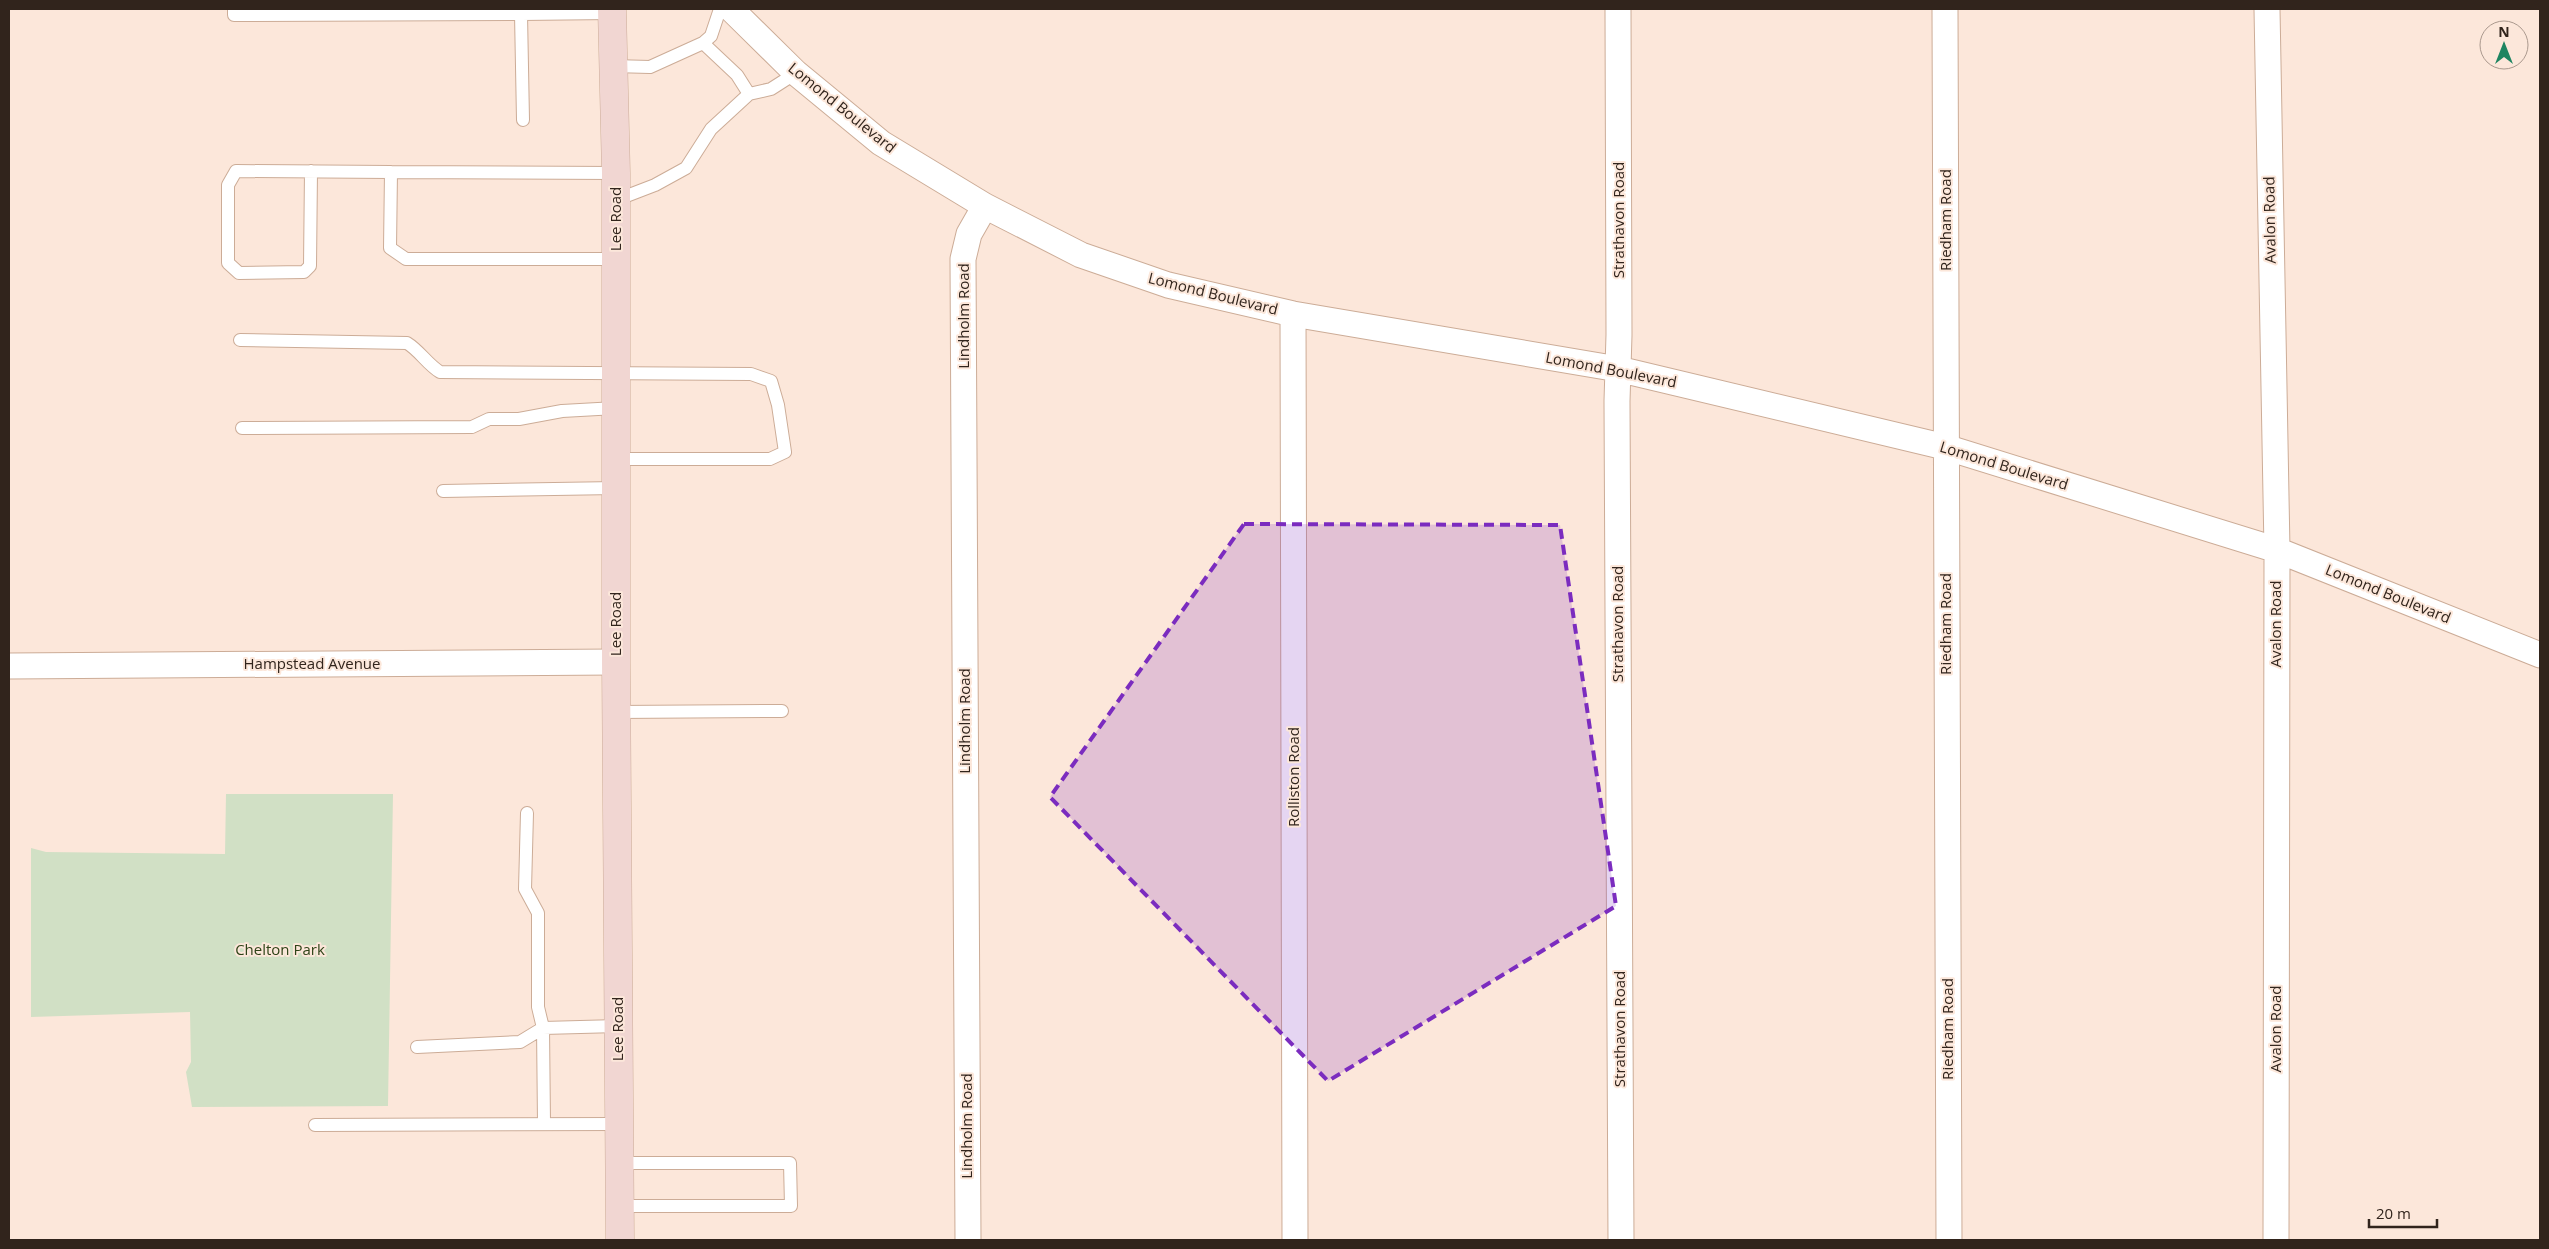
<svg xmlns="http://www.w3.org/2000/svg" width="2549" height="1249" font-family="'Open Sans',sans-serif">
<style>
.green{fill:#d1e0c5}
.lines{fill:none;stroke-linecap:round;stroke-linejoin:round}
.lane-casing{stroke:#ccac97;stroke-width:14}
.street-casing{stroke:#ccac97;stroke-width:27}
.secondary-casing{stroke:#ccac97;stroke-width:29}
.lane{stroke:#fff;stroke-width:12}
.street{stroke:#fff;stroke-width:25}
.secondary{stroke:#f1d6d2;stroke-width:28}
.marked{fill:#7b2cbf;fill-opacity:0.2;stroke:#7b2cbf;stroke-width:4;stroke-dasharray:10 6;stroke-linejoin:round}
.labels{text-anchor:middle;stroke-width:4;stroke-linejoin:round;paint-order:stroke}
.street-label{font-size:15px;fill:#31241c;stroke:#fce7da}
.park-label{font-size:15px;fill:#2e4317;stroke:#fce7da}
</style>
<rect width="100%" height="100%" fill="#fce7da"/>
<path class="green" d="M226,794H393L388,1106L192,1107L186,1072L191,1062L190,1012L31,1017V848L46,852L225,854Z"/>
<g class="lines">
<g class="lane-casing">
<path id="lane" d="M234,9V15L521,14
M613,66L650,67L703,43L711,36L720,9
M749,94L771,89L796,73
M523,120L521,14L612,13
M311,171L310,266L304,272L239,273L228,263V185L236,171L391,172
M616,173L391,172L390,248L406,259H616
M616,200L655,185L686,168L711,129L749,94L737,75L703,43
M240,340L407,343C420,351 427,364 440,372L751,374L771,381L778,405L785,452L770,459H616
M242,428L472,427L489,419H519L562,411L616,408
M443,491L616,488
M616,712L782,711
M527,813L525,889L538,913V1007L543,1028L618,1026
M543,1028L544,1123
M417,1047L520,1042L543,1028
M315,1125L619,1124
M620,1163H790L791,1206H620"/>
</g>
<g class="street-casing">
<path id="street" d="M731,9L796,73L881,143L985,206L1081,255L1168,285L1293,314L1618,369L1945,447L2277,550L2540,655
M1618,9L1619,335L1617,401L1621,1240
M1945,9L1949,1240
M2267,9L2277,550L2276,1240
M1293,314L1295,1240
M9,666L616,662
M968,1240L963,259L969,234L985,206"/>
</g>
<g class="secondary-casing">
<path id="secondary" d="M612,9L616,173V662L620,1240"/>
</g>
<use href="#lane" class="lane"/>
<use href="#street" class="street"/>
<use href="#secondary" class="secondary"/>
</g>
<path class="marked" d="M1244,524L1560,525L1616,906L1328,1081L1050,797Z"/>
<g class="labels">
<g class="street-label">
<text transform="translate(842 108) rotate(39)" y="5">Lomond Boulevard</text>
<text transform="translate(616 219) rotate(-90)" y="5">Lee Road</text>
<text transform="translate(1619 220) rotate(-90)" y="5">Strathavon Road</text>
<text transform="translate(1946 220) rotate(-90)" y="5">Riedham Road</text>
<text transform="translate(2270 220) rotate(-91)" y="5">Avalon Road</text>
<text transform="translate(1213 294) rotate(14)" y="5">Lomond Boulevard</text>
<text transform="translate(964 316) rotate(-90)" y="5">Lindholm Road</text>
<text transform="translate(1611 370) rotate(11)" y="5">Lomond Boulevard</text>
<text transform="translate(2004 466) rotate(17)" y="5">Lomond Boulevard</text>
<text transform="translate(2388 594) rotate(22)" y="5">Lomond Boulevard</text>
<text transform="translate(616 624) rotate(-90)" y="5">Lee Road</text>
<text transform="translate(1618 624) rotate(-90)" y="5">Strathavon Road</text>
<text transform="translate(1946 624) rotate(-90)" y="5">Riedham Road</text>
<text transform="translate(2276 624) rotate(-90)" y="5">Avalon Road</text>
<text x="312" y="669">Hampstead Avenue</text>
<text transform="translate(965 721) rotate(-90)" y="5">Lindholm Road</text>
<text transform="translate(1294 777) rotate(-90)" y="5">Rolliston Road</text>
<text transform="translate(618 1029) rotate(-90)" y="5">Lee Road</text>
<text transform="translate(1620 1029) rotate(-90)" y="5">Strathavon Road</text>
<text transform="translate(1948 1029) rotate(-90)" y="5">Riedham Road</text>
<text transform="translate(2276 1029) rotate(-90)" y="5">Avalon Road</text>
<text transform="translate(967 1126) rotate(-90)" y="5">Lindholm Road</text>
</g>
<g class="park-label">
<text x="280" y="955">Chelton Park</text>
</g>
</g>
<rect width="2549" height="1249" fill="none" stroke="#31241c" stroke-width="20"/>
<g transform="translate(2504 45)"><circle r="24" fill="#fce7da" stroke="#ab998e"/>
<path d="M0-4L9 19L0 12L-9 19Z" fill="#1e8561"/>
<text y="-8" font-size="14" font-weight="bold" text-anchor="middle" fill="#31241c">N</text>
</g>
<path d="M2369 1219v8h68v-8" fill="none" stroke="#31241c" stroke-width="2.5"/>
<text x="2376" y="1219" font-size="15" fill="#31241c" stroke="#fce7da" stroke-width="4" paint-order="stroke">20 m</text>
</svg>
